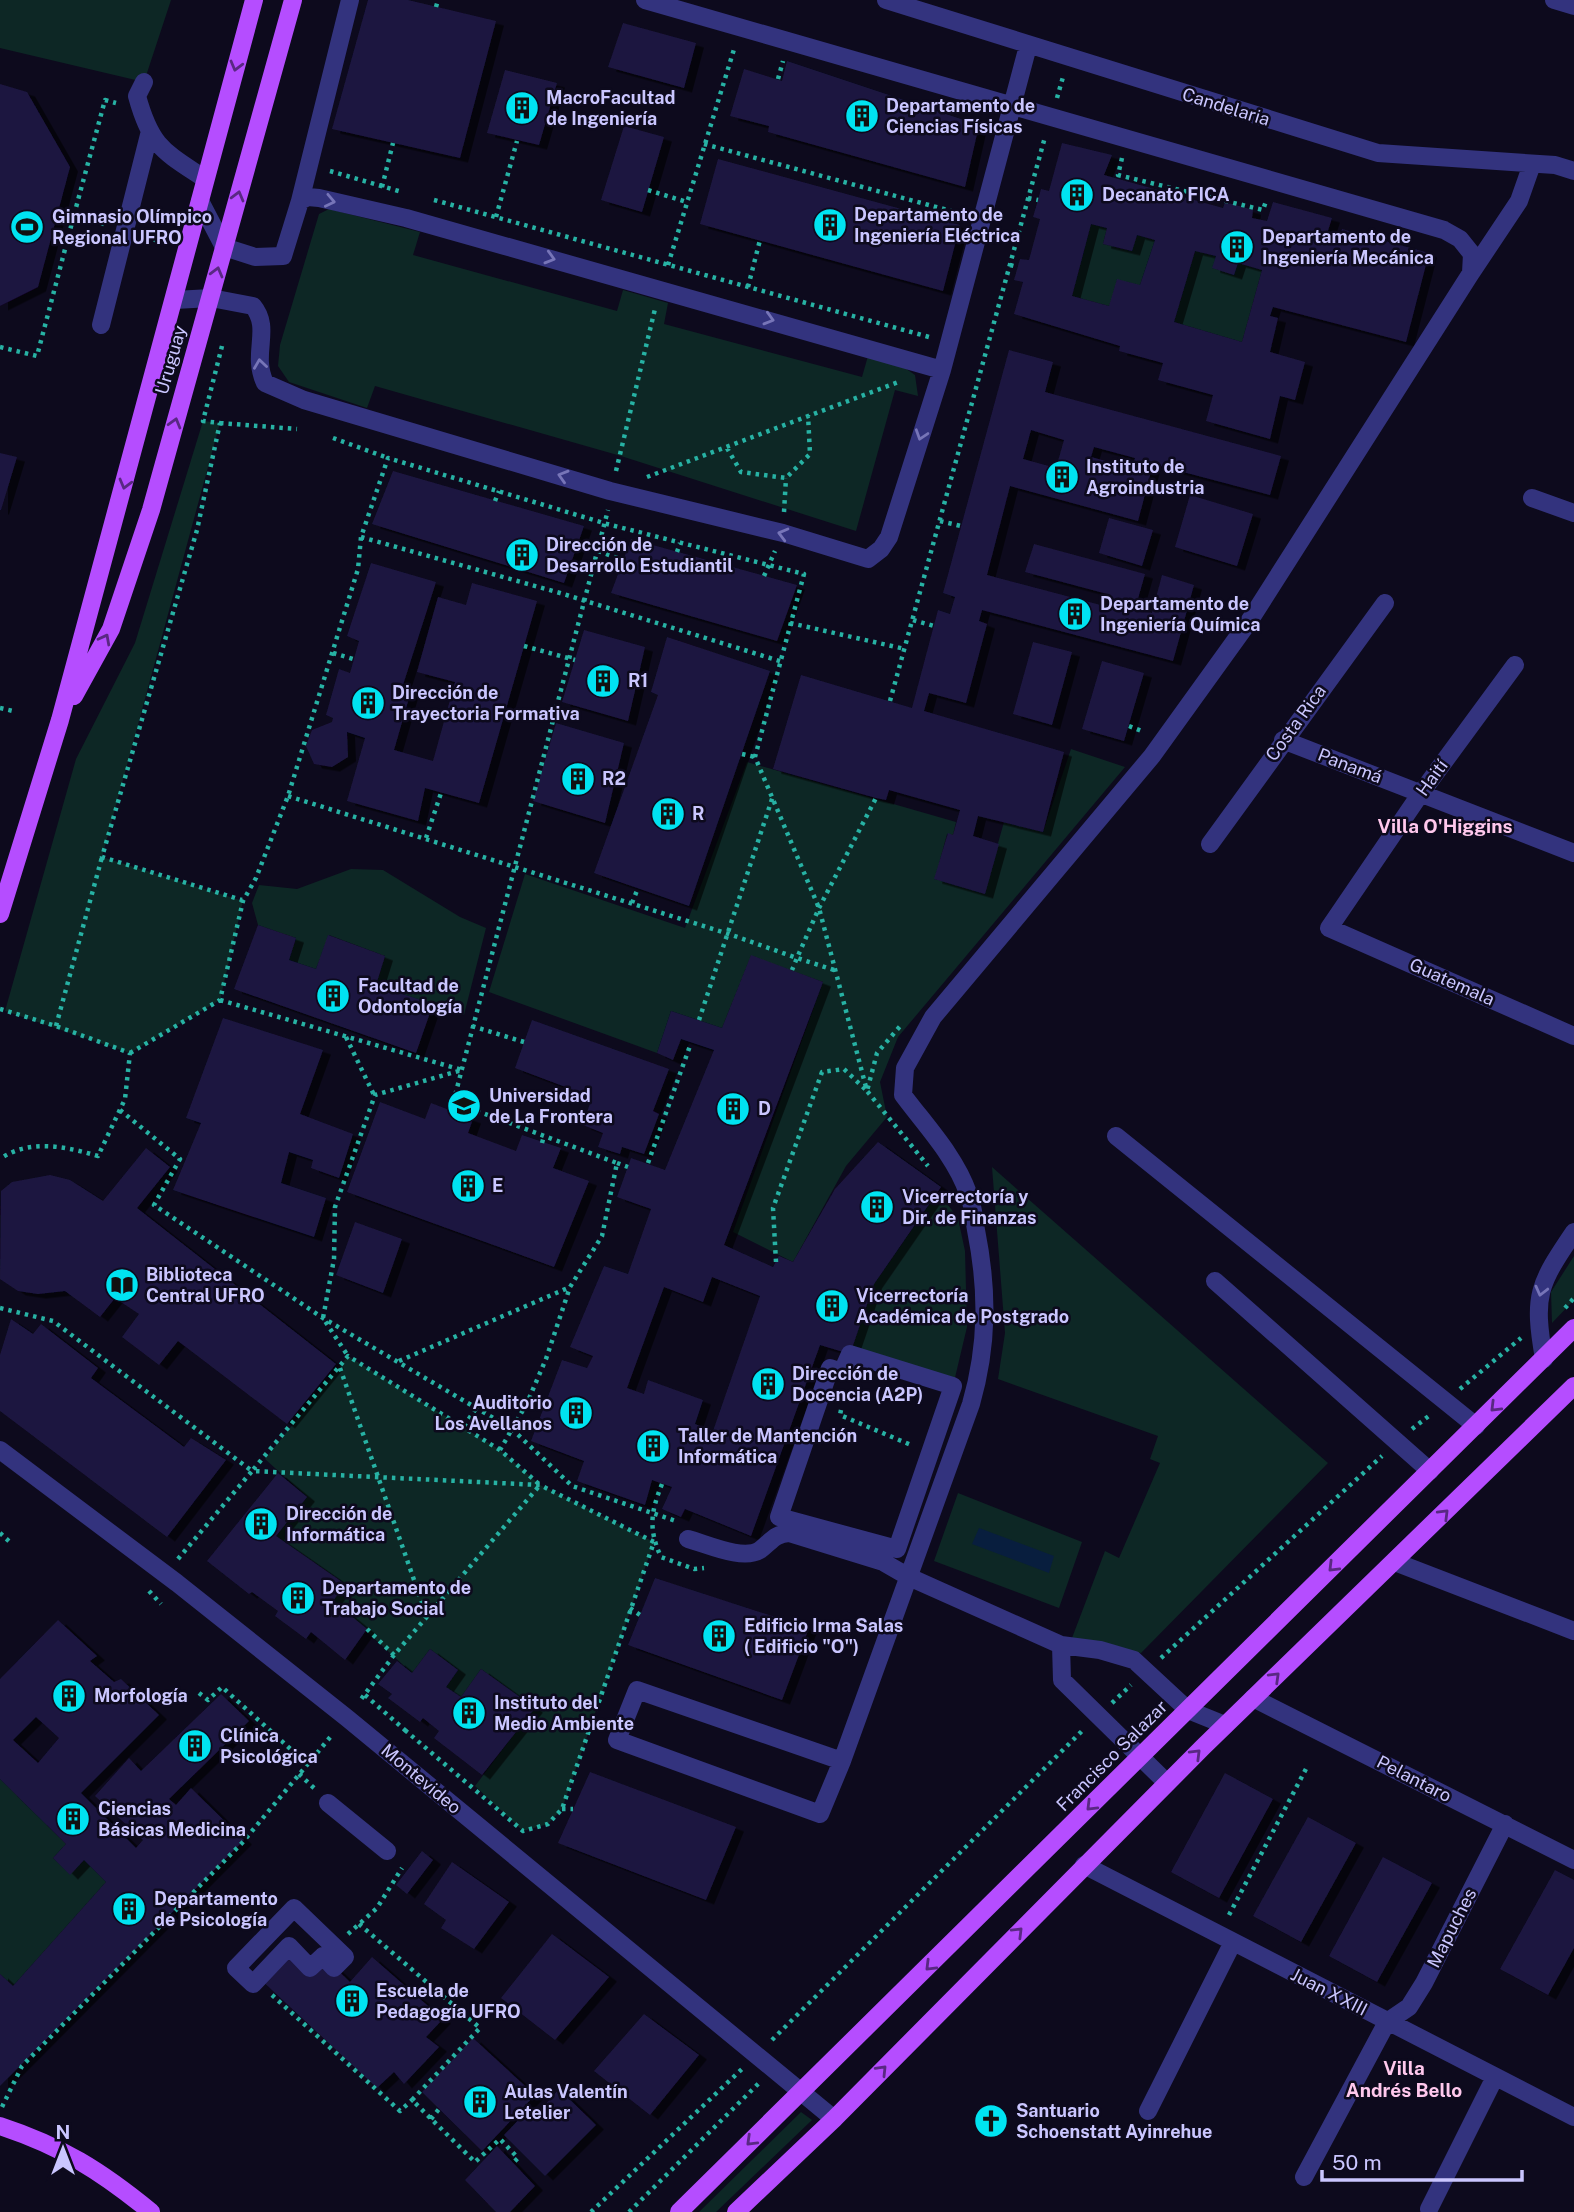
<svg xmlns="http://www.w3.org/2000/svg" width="1574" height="2212" font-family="'Public Sans',sans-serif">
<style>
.green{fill:#0d2725}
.water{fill:#081e3e}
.building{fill:#1c163f;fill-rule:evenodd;filter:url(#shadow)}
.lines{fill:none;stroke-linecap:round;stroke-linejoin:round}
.path{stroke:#27b2a4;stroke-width:4.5;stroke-dasharray:3.5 5;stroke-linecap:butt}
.minor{stroke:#33337e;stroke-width:18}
.major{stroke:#b54dff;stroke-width:18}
.oneway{stroke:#592883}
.oneway2{stroke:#7775b8}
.labels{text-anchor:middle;stroke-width:5;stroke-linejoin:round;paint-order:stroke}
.poi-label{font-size:18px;font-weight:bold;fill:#cac6ff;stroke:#0d0a1d;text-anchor:start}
.street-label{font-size:18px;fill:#cac6ff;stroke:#0d0a1d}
.neighbourhood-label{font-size:19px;font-weight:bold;fill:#ffc8ed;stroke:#0d0a1d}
</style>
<defs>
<filter id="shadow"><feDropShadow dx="8" dy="4.5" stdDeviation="0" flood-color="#0009"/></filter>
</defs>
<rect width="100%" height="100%" fill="#0d0a1d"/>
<path class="green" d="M0,0H171L144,82L0,48Z
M329,209L420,232L413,255L617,311L623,290L668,303L664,324L862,377L868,356L905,368L915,375L918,396L895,390L856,531L621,456L375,386L367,408L289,382L278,366L280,345L319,214Z
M1091,224L1107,228L1103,244L1131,251L1137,235L1155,240L1140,285L1109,306L1072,296Z
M1195,251L1216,256L1213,268L1234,274L1238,263L1262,270L1242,342L1174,322Z
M203,421L220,423L102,857L243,901L220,1000L130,1053L5,1011L76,759L135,643Z
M1071,749L1125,767L898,1037L880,1082L887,1117L846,1166L793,1262L733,1232L823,982L751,956L722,1028L671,1011L657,1053L489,992L525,874L685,928L747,762L956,822L953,835L947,834L935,879L984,893L1004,822L1043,832Z
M351,869L383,870L460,917L486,928L464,1015L376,985L385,956L329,935L316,969L289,960L296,938L258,925L252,903L259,885L297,889Z
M992,1167L1328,1463L1141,1653L1072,1638L1105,1551L1119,1558L1160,1463L1150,1459L1158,1436L998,1379L1005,1333Z
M938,1192L958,1218L965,1251L967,1327L953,1386L850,1354L874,1284Z
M1574,1256V1300L1552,1323L1551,1292Z
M348,1356L500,1450L540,1485L654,1542L562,1809L548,1824L523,1831L475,1786L534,1708L481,1669L461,1697L446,1687L458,1670L430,1649L412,1673L333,1601L344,1583L276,1536L307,1497L265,1459Z
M958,1493L1082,1542L1059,1608L934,1561Z
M0,1779L66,1844L53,1858L70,1874L84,1860L106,1882L13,1986L0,1974Z
M801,2112L812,2120L716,2212H699Z"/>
<path class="water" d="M979,1528L1054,1556L1049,1573L972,1544Z"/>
<path class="building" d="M368,0H408L496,21L460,158L332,129Z
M623,23L696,43L684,88L608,67Z
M787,61L979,125L965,187L768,132L769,126L730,116L744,69L782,81Z
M505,70L557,83L539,145L487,133Z
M0,84L27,92L70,167L38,287L0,306Z
M624,126L664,137L642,212L601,200Z
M1062,143L1112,155L1104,175L1223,208L1225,202L1253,210L1252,218L1267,221L1273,202L1332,218L1325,240L1337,244L1342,229L1429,253L1406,342L1273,307L1270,316L1278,318L1270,352L1305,362L1295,400L1280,396L1270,439L1206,421L1213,395L1158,380L1163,363L1119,351L1120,346L1014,314L1023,282L1014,280L1020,259L1029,260L1040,219L1033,217L1038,200L1041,189L1049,191ZM1091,224L1107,228L1103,244L1132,251L1137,235L1155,240L1140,285L1117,279L1109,306L1072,296ZM1195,251L1216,256L1212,268L1234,275L1238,263L1262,270L1242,342L1174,322Z
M718,159L960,225L943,291L700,224Z
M1009,350L1053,362L1045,392L1281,456L1270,495L1153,464L1138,521L1010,486L987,575L1108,607L1111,595L1025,572L1034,544L1145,574L1135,609L1152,613L1162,575L1194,585L1173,661L982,610L979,621L987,624L966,703L929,693L924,711L1064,752L1043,832L978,816L973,836L999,844L985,894L934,879L948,833L953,835L960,810L889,790L886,800L876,798L773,769L801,675L912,708L938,610L950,614L955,597L943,593ZM1031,430L1064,440L1056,468L1023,459ZM1094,447L1135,458L1132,468L1091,457Z
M0,453L17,457L1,510H0Z
M393,471L584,526L564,583L372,524Z
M1190,495L1253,514L1237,566L1175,547Z
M1109,518L1153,530L1142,566L1099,553Z
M631,539L797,585L777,641L611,593Z
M371,563L436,582L402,688L411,691L394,750L433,761L455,682L417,672L438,597L466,605L472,583L537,601L479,803L425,788L418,821L347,801L365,738L347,732L348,757L332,767L314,764L306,746L312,730L332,722L333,718L326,715L339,669L350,673L359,641L347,636Z
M584,630L645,647L628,721L562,702Z
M667,637L770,671L689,906L594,873L658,695L651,692Z
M1033,642L1072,652L1052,725L1013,714Z
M1102,661L1144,673L1124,741L1082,729Z
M556,723L624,743L605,823L533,801Z
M258,925L296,938L289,960L316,969L328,935L385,956L376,985L433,1004L416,1053L234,989Z
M751,955L823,982L724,1245L773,1267L779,1256L793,1262L835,1189L878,1142L941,1187L874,1284L850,1354L820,1345L751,1536L685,1509L681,1517L662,1509L672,1487L652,1480L645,1505L577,1481L584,1461L531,1441L562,1360L587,1368L593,1356L570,1347L604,1266L628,1274L651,1209L617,1197L631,1158L665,1170L714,1050L681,1039L673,1060L657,1053L671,1011L722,1028ZM712,1277L760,1296L713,1431L695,1424L703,1400L648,1380L644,1394L627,1388L664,1287L703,1302Z
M223,1018L323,1050L300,1114L353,1134L339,1178L311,1168L313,1160L289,1152L281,1183L326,1198L314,1237L173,1190L201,1123L186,1118Z
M532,1020L669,1069L653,1111L659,1114L644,1154L622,1147L620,1154L598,1147L603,1133L583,1125L592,1097L515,1068Z
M380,1102L425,1119L431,1103L473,1119L468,1133L516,1151L522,1135L561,1148L553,1168L589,1181L554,1267L347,1192Z
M146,1148L170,1167L137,1208L336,1364L287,1424L178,1341L159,1365L122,1337L139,1314L115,1298L100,1317L65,1291L38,1294L18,1291L0,1279L1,1191L12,1182L50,1175L70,1180L103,1201Z
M355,1222L402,1239L383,1293L336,1275Z
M11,1319L33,1334L41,1324L98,1368L91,1378L184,1447L191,1438L226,1460L167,1537L0,1411V1355Z
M278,1473L307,1497L276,1536L345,1584L333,1601L367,1629L345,1660L311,1632L306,1639L275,1616L278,1611L252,1592L249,1594L207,1561Z
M655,1578L809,1628L782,1700L628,1645Z
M58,1620L97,1656L90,1661L114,1682L121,1679L159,1715L81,1793L136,1848L143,1840L95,1796L129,1758L141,1771L221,1694L249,1721L169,1799L176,1805L191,1788L244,1840L0,2086V1974L13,1986L106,1882L84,1860L70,1875L53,1858L66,1844L0,1779V1679ZM36,1717L59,1738L38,1763L13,1740Z
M430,1649L458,1670L446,1687L461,1697L481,1669L535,1708L482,1775L434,1738L439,1731L423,1718L420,1722L388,1698L392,1694L378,1684L397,1661L412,1673Z
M590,1772L736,1827L706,1900L558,1843Z
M1225,1773L1273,1799L1219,1898L1171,1872Z
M1308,1817L1356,1843L1301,1942L1253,1916Z
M422,1851L433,1860L407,1894L396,1885Z
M1383,1857L1432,1883L1377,1982L1329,1956Z
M452,1862L509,1902L474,1949L441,1928L446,1920L424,1904Z
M1555,1870L1574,1880V1948L1548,1995L1500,1969Z
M552,1934L609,1977L555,2040L501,1998Z
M289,1946L316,1963L323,1956L350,1982L372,1957L443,2019L426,2037L439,2047L404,2084L394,2072L377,2088L258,1977Z
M644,2014L699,2055L650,2115L594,2071Z
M473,2038L535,2095L482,2151L422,2092Z
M559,2089L596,2125L545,2176L504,2135L527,2111L534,2117Z
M497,2146L535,2186L510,2212H496L465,2180Z"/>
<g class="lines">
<path class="path" d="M436,7L438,0
M778,79L783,61
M1057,98L1063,77
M704,144L962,214
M1122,158L1118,175L1263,210L1266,201
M330,171L402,192
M382,187L393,143
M648,190L687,202
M1028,198L1038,200
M434,200L929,337
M74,215L105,100L116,103
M496,217L517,141
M146,237L167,244
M668,265L735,46
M1010,265L1018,267
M748,287L760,240
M222,346L203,421L220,423L197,530L102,857L242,900
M0,347L37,356L74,215L104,224
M220,423L297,429
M333,438L388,458
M727,448L741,472L786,478L810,454L808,415
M616,471L655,309
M647,477L901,381
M495,501L499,491
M784,512L786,478
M940,521L961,526
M361,537L560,593L783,662
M598,551L623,560
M677,552L680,543
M764,576L775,551
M913,620L934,626
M790,623L905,649
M524,646L575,660
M333,653L353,659
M890,701L1045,137
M0,708L13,711
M1129,726L1144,732
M742,754L755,757
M288,796L729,934L797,958L792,970
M426,838L441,793
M632,903L638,888
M834,970L797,958L819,908L876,798
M220,1000L462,1070L375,1095L335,1207L334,1259L323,1318L348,1356
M0,1009L56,1026L130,1053L125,1099L98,1156C67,1147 30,1138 0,1159
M699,1020L773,796
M56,1026L102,857
M472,1026L524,1042
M346,1037L374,1095
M130,1053L220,1000L243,901L256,878L288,796L358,569L361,537L388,458L607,524L804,574L755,757L819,908L867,1091L928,1166
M453,1102L617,1163L602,1236L570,1287L546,1359L527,1403L500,1450
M120,1110L180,1159L154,1205L323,1318L512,1429L572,1486L676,1521
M451,1111L608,510
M542,1143L544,1136
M617,1163L628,1167
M648,1163L691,1043
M776,1262L773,1208L822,1072L844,1069L867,1091L877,1053L902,1024
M0,1308L53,1321L252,1471L348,1356L500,1450L540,1485L394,1655L359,1702
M1565,1308L1574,1298
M399,1361L570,1287
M340,1368L427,1617
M1460,1389L1521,1338
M841,1410L840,1415L911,1445
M464,1426L477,1407
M1412,1429L1430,1415
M662,1484C651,1511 648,1529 661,1557L694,1569L704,1568
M0,1533L11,1543
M178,1559L252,1471L540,1485L654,1542L562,1809L548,1824L523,1831L406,1731L402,1736
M149,1591L161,1604
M630,1608L640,1615
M367,1629L394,1655
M1161,1658L1382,1456
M199,1693L208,1700L222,1687L307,1764
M365,1695L406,1731
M1112,1703L1131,1685
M299,1774L314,1788
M562,1809H573
M1229,1915L1307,1767
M359,1924L480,2028L412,2100L475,2162L500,2139L518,2158L513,2163
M348,1934L377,1908L402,1868
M272,1995L400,2111L412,2100
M772,2040L1083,1730
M2,2107L22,2066L242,1843L332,1735
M431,2119L439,2109
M591,2212L743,2068
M629,2212L760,2082"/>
<path class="minor" d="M645,0L1444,230L1460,239L1472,254L1471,273L1250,620L1152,756L933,1017L905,1068L903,1095C926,1126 955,1156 968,1193C973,1204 974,1218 976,1230C988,1290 988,1345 971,1404L842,1761L820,1814L617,1740L637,1690L842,1761
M886,0L1378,153L1555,165L1574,171
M1554,0L1574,6
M144,82L137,96C151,147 163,151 205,179
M200,201L224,247L255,257L283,256L300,201L308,197L319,198L406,218L942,370
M300,201L350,0
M1471,273L1519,201L1532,164
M175,300L211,298L253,306C272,329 251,353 265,383L304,400L610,491L783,533L868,559L881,549L889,537L942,370L1028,46
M101,325L149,135
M1532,498L1574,513
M1515,665L1421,793L1329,928L1574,1036
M1283,740L1574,853
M1210,844L1385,603
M1116,1136L1476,1426
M1215,1281L1430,1471
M850,1354L953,1386L897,1549L779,1517L830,1368L842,1372Z
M1544,1359C1533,1295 1538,1285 1574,1232
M0,1450L177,1583L347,1718L834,2119
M688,1539C707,1544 743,1561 760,1550C771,1542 774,1534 789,1533L883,1562L909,1577L1061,1645L1100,1650L1134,1660L1188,1710L1225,1725
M1395,1562L1574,1631
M1061,1645L1062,1680L1167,1783
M1253,1698L1574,1860
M328,1803L387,1851
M1084,1865L1574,2117
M294,1908L345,1957L334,1968L323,1956L310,1968L289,1946L253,1984L236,1968Z
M1148,2111L1233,1942
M1304,2177L1387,2022L1409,2007L1424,1983L1505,1824
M1429,2209L1495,2077"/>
<path class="major" d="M74,696L111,629L151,510L293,0
M0,914L60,720L254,0
M0,2126C61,2146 101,2171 151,2212
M679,2212L1574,1328
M736,2212L834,2119L1203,1747L1574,1386"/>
</g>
<defs><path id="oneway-chevron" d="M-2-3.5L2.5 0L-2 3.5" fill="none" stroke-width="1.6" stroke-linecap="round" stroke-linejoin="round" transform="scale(1.75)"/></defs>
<g class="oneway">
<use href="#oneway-chevron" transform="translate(236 66) rotate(105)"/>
<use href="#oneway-chevron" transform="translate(238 196) rotate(-75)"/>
<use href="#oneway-chevron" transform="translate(217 272) rotate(-75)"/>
<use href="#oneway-chevron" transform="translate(175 423) rotate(-74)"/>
<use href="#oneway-chevron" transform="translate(125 484) rotate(105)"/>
<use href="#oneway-chevron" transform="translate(105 639) rotate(-62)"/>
<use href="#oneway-chevron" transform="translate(1495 1407) rotate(135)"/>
<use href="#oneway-chevron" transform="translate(1444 1514) rotate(-45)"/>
<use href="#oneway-chevron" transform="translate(1333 1567) rotate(135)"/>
<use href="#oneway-chevron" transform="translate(1275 1677) rotate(-44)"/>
<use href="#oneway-chevron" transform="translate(1196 1754) rotate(-45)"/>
<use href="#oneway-chevron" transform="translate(1091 1806) rotate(135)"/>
<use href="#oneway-chevron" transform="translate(1018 1932) rotate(-45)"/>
<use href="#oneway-chevron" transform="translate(930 1966) rotate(135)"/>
<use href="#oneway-chevron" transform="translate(882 2070) rotate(-46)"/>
<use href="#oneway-chevron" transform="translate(751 2141) rotate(136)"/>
</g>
<g class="oneway2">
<use href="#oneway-chevron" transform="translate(330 201) rotate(12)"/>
<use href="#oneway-chevron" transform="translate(550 258) rotate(16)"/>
<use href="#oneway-chevron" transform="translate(769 319) rotate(16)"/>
<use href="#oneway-chevron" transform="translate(260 364) rotate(-98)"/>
<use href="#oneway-chevron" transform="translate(921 435) rotate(108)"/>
<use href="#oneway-chevron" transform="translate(563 476) rotate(-163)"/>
<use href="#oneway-chevron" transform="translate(783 534) rotate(-165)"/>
<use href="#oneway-chevron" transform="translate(1541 1291) rotate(104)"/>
</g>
<defs>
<g id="building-disc" transform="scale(1.75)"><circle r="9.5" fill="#00e3f1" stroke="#0d0a1d"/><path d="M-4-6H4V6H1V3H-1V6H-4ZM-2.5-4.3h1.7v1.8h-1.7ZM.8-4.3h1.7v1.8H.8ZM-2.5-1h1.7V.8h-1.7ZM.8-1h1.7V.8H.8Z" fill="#111"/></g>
<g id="stadium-disc" transform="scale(1.75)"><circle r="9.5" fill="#00e3f1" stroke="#0d0a1d"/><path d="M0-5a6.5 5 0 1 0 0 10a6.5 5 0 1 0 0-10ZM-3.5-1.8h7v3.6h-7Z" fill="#111"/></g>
<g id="university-disc" transform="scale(1.75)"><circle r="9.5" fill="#00e3f1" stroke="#0d0a1d"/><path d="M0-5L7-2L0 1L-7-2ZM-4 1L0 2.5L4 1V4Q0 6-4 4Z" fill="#111"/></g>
<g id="library-disc" transform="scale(1.75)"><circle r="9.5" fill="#00e3f1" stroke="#0d0a1d"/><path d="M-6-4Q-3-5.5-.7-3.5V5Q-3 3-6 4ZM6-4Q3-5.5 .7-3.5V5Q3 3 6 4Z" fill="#111"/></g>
<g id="church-disc" transform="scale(1.75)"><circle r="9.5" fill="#00e3f1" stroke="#0d0a1d"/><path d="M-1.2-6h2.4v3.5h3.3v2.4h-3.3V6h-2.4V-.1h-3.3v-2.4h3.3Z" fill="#111"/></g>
</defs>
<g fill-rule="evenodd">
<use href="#building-disc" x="522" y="108"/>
<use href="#building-disc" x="862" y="116"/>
<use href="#building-disc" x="1077" y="195"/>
<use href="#building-disc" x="830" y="225"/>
<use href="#stadium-disc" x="27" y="227"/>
<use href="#building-disc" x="1237" y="247"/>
<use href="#building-disc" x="1062" y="477"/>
<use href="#building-disc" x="522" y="555"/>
<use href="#building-disc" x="1075" y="614"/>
<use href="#building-disc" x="603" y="681"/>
<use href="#building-disc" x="368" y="703"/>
<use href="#building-disc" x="578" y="779"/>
<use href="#building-disc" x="668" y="814"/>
<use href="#building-disc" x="333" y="996"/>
<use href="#university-disc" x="464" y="1106"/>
<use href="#building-disc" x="733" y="1109"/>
<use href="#building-disc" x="468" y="1186"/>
<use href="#building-disc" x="877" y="1207"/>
<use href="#library-disc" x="122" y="1285"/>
<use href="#building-disc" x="832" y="1306"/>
<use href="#building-disc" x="768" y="1384"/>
<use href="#building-disc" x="576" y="1413"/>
<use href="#building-disc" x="653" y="1446"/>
<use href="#building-disc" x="261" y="1524"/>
<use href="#building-disc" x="298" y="1598"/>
<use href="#building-disc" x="719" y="1636"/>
<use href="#building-disc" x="69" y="1696"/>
<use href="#building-disc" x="469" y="1713"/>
<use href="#building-disc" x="195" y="1746"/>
<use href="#building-disc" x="73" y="1819"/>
<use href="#building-disc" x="129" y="1909"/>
<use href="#building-disc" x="352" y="2001"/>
<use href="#building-disc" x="480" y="2102"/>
<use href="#church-disc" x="991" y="2121"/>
</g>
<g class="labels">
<g class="poi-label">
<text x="546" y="104">MacroFacultad<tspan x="546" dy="21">de Ingeniería</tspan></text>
<text x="886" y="112">Departamento de<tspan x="886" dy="21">Ciencias Físicas</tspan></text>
<text x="1102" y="201">Decanato FICA</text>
<text x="854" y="221">Departamento de<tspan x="854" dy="21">Ingeniería Eléctrica</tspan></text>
<text x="52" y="223">Gimnasio Olímpico<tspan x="52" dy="21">Regional UFRO</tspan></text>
<text x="1262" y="243">Departamento de<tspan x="1262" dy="21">Ingeniería Mecánica</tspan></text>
<text x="1086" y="473">Instituto de<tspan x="1086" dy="21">Agroindustria</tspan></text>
<text x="546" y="551">Dirección de<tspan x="546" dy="21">Desarrollo Estudiantil</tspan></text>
<text x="1100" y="610">Departamento de<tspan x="1100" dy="21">Ingeniería Química</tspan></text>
<text x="628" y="687">R1</text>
<text x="392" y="699">Dirección de<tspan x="392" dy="21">Trayectoria Formativa</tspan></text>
<text x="602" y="785">R2</text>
<text x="692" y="820">R</text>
<text x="358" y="992">Facultad de<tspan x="358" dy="21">Odontología</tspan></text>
<text x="489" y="1102">Universidad<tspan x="489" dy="21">de La Frontera</tspan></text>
<text x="758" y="1115">D</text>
<text x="492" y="1192">E</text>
<text x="902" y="1203">Vicerrectoría y<tspan x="902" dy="21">Dir. de Finanzas</tspan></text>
<text x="146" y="1281">Biblioteca<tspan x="146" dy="21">Central UFRO</tspan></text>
<text x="856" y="1302">Vicerrectoría<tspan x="856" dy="21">Académica de Postgrado</tspan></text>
<text x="792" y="1380">Dirección de<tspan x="792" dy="21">Docencia (A2P)</tspan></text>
<text x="552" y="1409" text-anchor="end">Auditorio<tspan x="552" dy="21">Los Avellanos</tspan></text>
<text x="678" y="1442">Taller de Mantención<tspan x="678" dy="21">Informática</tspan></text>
<text x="286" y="1520">Dirección de<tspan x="286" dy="21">Informática</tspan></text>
<text x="322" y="1594">Departamento de<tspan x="322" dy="21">Trabajo Social</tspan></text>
<text x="744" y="1632">Edificio Irma Salas<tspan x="744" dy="21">( Edificio "O")</tspan></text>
<text x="94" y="1702">Morfología</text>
<text x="494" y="1709">Instituto del<tspan x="494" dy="21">Medio Ambiente</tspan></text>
<text x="220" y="1742">Clínica<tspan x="220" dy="21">Psicológica</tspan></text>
<text x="98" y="1815">Ciencias<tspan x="98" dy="21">Básicas Medicina</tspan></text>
<text x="154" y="1905">Departamento<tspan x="154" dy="21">de Psicología</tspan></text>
<text x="376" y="1997">Escuela de<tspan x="376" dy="21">Pedagogía UFRO</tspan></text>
<text x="504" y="2098">Aulas Valentín<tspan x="504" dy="21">Letelier</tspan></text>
<text x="1016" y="2117">Santuario<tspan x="1016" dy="21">Schoenstatt Ayinrehue</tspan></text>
</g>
<g class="street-label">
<text transform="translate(1226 107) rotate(17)" y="6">Candelaria</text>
<text transform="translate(171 360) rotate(-74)" y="6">Uruguay</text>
<text transform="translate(1296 723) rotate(-54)" y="6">Costa Rica</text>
<text transform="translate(1350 766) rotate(21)" y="6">Panamá</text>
<text transform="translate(1432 778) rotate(-54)" y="6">Haití</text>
<text transform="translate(1452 982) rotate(24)" y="6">Guatemala</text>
<text transform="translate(1112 1756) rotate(-45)" y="6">Francisco Salazar</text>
<text transform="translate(421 1779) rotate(40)" y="6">Montevideo</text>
<text transform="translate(1414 1779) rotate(27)" y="6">Pelantaro</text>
<text transform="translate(1452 1928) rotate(-63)" y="6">Mapuches</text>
<text transform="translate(1329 1992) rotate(27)" y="6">Juan XXIII</text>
</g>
<g class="neighbourhood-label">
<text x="1445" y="833">Villa O'Higgins</text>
<text x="1404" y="2075">Villa<tspan x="1404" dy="22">Andrés Bello</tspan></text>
</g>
</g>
<g transform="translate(63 2149)" stroke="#0d0a1d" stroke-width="5" paint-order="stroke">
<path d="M0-5L12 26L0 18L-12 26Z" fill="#cac6ff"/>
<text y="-10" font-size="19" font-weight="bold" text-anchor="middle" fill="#cac6ff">N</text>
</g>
<path d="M1322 2170v10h200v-10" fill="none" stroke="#cac6ff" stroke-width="3.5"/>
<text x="1332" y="2170" font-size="21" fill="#cac6ff" stroke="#0d0a1d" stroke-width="5" paint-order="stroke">50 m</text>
</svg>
